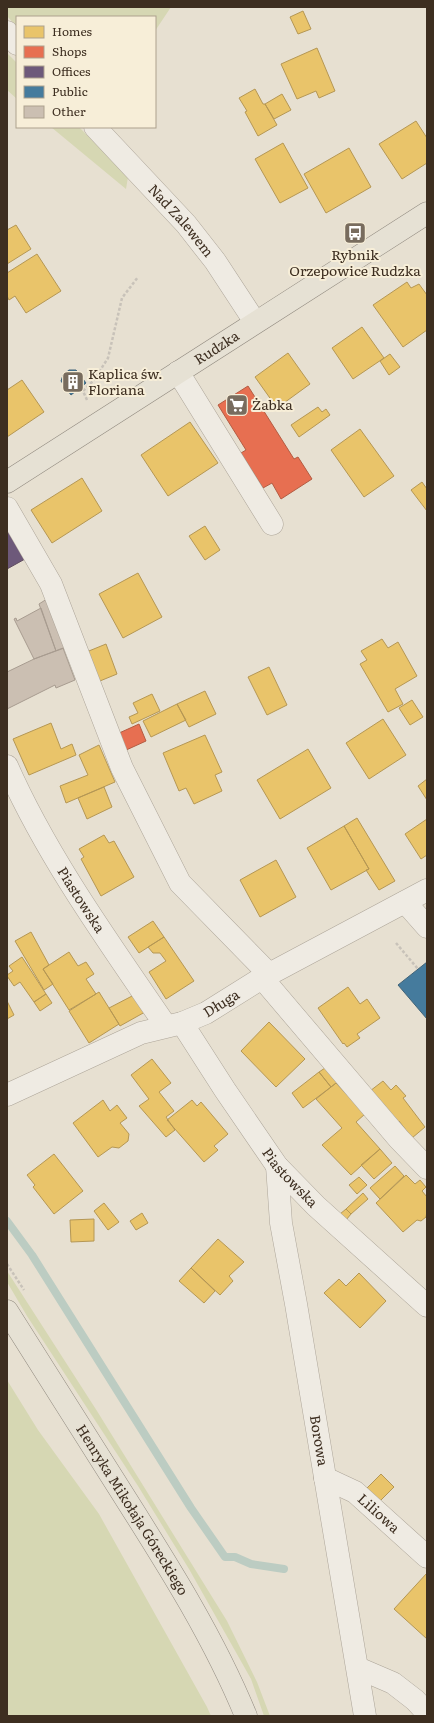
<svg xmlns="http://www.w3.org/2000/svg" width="434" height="1723" font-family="Literata,serif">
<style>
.green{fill:#d6d7b3}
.homes{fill:#e9c46a;stroke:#b59754}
.shops{fill:#e76f51;stroke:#b45c42}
.offices{fill:#6d597a;stroke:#5f4c5f}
.public{fill:#457b9d;stroke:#436478}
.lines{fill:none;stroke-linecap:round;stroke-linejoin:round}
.stream{stroke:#bcccc2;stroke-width:8}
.building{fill:#cbbfb2;stroke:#a89c90}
.minor-casing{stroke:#ada599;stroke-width:23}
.major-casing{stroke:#928b80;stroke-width:23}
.path{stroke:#c8c2b9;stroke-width:2.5;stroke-dasharray:3 2;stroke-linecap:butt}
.minor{stroke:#efebe3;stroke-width:22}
.major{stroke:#e6e1d4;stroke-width:22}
.labels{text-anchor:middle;stroke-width:4;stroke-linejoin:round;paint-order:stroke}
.street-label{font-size:14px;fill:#3d2e20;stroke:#f7eed8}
.poi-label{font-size:14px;fill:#3d2e20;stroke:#f7eed8;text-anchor:start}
</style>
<rect width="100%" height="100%" fill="#e7e0d1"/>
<path class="green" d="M7,7H171L155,31V17H17V27L7,16Z
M7,53L17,63V99L7,90Z
M51,127H79L128,177L126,189Z
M7,1271L97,1411L227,1621L257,1682L270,1716H264L251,1679L189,1569L138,1486L27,1316L7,1282Z
M7,1380L38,1430L99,1514L207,1707L211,1716H7Z"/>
<path class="homes" d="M303,11L311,29L298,34L290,17Z
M317,48L335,91L319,98L316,91L297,99L281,64Z
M255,89L263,104H265L277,125L258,136L245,112L247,111L239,98Z
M282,94L291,110L274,119L265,104Z
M416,121L427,138V163L402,179L379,144Z
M283,143L308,188L280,203L255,159Z
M349,148L371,187L326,213L304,174Z
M16,225L31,249L7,264V230Z
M37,254L61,291L26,313L15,296L9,300L7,296V273Z
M407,282L411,288L419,284L427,295V330L403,347L373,305Z
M362,327L384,358L353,379L332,348Z
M288,353L310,384L277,408L255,377Z
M390,354L400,367L389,375L380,361Z
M22,380L44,412L7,437V390Z
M318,407L322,412L326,409L330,415L299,437L291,425Z
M190,422L218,463L168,496L141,455Z
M360,429L394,476L364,497L331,450Z
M82,478L102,511L52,543L31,510Z
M422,482L427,489V511L411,490Z
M205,526L220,550L205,560L189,536Z
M138,573L162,617L123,638L99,594Z
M382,639L388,648L398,642L417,676L395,689L403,704L388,712L360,664L367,660L361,651Z
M106,644L117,674L95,683L84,653Z
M269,667L287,705L267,715L248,677Z
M205,691L216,714L189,727L177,704Z
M152,694L160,711L132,724L129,717L138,713L133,703Z
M412,700L423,717L410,725L399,708Z
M177,704L186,720L151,737L143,721Z
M383,719L406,755L369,779L346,743Z
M51,723L61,749L72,744L76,755L29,775L13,739Z
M205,735L222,772L215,775L222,791L194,804L186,788L179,791L163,753Z
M99,745L115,782L66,803L60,786L88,775L79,755Z
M308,749L331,788L280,819L257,780Z
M427,779V800L418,786Z
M104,787L112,807L87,819L78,798Z
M357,818L395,881L379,890L366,870L369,869L344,826Z
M427,819V855L421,859L405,834Z
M344,826L369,869L331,890L307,848Z
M104,835L109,843L114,841L134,877L101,896L81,859L84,857L79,849Z
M276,860L296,897L260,917L240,880Z
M153,921L164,937L139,953L128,937Z
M31,932L49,965L43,969L53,984L44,990L15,941Z
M164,937L194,981L166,999L149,972L166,961L160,953H153L148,947Z
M69,952L78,966L86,962L94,974L86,979L96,994L69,1010L43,969Z
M22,957L46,994L34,1002L20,982L14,986L7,976V975L13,971L9,966Z
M348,987L360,1004L367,999L380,1018L357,1034L360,1038L347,1047L344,1043L343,1044L318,1008Z
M99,992L119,1024L89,1043L69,1011Z
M46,994L52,1003L40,1011L34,1002Z
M134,995L145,1012L120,1026L109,1008Z
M7,1001L14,1015L7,1019Z
M269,1022L305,1059L276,1087L241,1051Z
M152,1059L171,1083L159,1092L174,1111L166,1117L175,1130L166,1137L139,1106L149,1099L131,1075Z
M328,1066L340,1080L331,1087L319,1072Z
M319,1072L331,1087L303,1108L292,1093Z
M383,1081L391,1090L396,1085L406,1096L403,1098L425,1127L412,1138L399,1121L397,1123L370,1091Z
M336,1083L365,1114L356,1122L380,1149L351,1175L322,1145L342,1128L316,1099Z
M103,1100L110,1111L117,1105L127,1118L120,1123L129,1134L128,1141L119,1148L112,1147L98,1157L73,1123Z
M192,1100L197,1106L201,1102L228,1134L214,1146L218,1150L204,1162L167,1120Z
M380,1149L392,1163L374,1179L361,1165Z
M54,1154L83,1191L54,1214L33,1187L35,1185L27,1175Z
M395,1166L404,1176L380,1199L370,1188Z
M406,1175L415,1184L420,1180L426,1187L422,1191L427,1197V1211L426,1217L421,1221L417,1220L403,1232L376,1203Z
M359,1177L367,1185L357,1194L349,1185Z
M363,1193L368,1199L351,1214L346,1209Z
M104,1203L119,1222L108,1230L94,1211Z
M346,1209L351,1214L346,1220L340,1214Z
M142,1213L148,1223L136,1230L130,1221Z
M94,1219V1241L71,1242L70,1220Z
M218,1239L244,1262L229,1276L233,1281L220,1295L191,1268Z
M191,1268L215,1291L204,1303L179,1281Z
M359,1273L386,1301L360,1328L324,1293L339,1279L346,1286Z
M381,1474L394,1487L378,1503L365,1490Z
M427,1573V1639L394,1609Z"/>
<path class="shops" d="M248,386L294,459L298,457L312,479L281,499L272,483L263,488L241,453L246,450L218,405Z
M139,724L146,741L124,751L117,734Z"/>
<path class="offices" d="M8,530L25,559L7,569V531Z"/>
<path class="public" d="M69,370H76L86,383L71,395L61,381L63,375Z
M427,962V1019L398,985Z"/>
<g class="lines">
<path class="stream" d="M7,1221L32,1255L191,1508L225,1557H235L251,1564L284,1569"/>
</g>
<path class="building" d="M50,597L67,647L56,651L39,604Z
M41,608L56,651L34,659L14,619L16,618L17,621Z
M63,648L75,680L56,688L55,685L7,709V672L34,659Z"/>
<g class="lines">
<g class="minor-casing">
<g id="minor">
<path d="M7,32L17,44"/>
<path id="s1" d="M95,127L186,224L215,261L255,322"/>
<path d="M178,372L272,524"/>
<path d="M7,508L51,584L122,768L180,883L269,974"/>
<path id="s2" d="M7,766C47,857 110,944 166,1026"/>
<path d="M405,902L427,927"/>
<path d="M262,978L399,1139L427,1168"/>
<path id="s3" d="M182,1023L225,1090L277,1166L316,1206L427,1306"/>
<path id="s4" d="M7,1095L141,1033L182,1023L206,1013L262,978L427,890"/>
<path id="s5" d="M277,1166L281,1223L296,1304L365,1716"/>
<path id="s6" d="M325,1478L355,1492L427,1557"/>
<path d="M358,1668L393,1683L415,1700L427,1713"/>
</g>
</g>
<g class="major-casing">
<g id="major">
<path id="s7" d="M7,482L427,213"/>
<path id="s8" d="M7,1311C46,1373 85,1434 124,1496C169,1567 214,1638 246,1716"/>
</g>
</g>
<path class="path" d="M87,400L83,391L94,380L108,358L122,298L138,277
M396,943L418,969
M7,1264L24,1290"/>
<use href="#minor" class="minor"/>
<use href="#major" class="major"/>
</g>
<defs>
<g id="bus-square" transform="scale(1.15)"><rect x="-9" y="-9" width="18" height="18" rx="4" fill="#786c5e" stroke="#f7eed8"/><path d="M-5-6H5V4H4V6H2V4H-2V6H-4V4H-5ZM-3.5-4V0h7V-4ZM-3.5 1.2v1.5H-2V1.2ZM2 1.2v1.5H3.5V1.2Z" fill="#fff"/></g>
<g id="building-square" transform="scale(1.15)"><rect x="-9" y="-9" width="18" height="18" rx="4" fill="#786c5e" stroke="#f7eed8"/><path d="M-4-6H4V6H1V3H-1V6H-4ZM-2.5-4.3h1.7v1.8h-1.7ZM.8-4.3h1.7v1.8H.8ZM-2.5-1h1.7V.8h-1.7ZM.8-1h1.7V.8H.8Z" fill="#fff"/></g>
<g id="supermarket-square" transform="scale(1.15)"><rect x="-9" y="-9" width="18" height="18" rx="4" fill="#786c5e" stroke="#f7eed8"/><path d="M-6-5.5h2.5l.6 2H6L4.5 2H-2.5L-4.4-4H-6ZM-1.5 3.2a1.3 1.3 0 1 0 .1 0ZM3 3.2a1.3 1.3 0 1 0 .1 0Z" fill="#fff"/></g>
</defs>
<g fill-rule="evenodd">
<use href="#bus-square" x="355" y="233"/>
<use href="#building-square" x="73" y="382"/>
<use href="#supermarket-square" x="237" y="405"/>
</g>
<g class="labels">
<g class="street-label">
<text dy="5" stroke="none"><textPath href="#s1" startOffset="127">Nad Zalewem</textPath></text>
<text dy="5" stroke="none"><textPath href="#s7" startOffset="249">Rudzka</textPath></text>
<text dy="5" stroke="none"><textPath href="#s2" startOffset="153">Piastowska</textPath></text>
<text dy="5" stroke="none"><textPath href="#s4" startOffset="234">Długa</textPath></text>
<text dy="5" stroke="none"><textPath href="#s3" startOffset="189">Piastowska</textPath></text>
<text dy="5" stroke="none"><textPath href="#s5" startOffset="278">Borowa</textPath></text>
<text dy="5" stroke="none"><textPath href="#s8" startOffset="235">Henryka Mikołaja Góreckiego</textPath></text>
<text dy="5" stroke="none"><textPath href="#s6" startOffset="65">Liliowa</textPath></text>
</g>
<g class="poi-label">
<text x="355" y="260" text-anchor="middle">Rybnik<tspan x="355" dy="16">Orzepowice Rudzka</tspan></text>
<text x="88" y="379">Kaplica św.<tspan x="88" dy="16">Floriana</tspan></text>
<text x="252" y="410">Żabka</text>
</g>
</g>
<rect width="434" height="1723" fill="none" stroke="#3d2e20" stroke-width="16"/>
<rect x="16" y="16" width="140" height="112" fill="#f7eed8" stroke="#ada18e"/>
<rect x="24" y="26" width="20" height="12" fill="#e9c46a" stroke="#ada18e"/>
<text x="52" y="36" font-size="12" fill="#3d2e20">Homes</text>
<rect x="24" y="46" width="20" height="12" fill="#e76f51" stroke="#ada18e"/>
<text x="52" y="56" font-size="12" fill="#3d2e20">Shops</text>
<rect x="24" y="66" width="20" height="12" fill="#6d597a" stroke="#ada18e"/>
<text x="52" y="76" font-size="12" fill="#3d2e20">Offices</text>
<rect x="24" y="86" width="20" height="12" fill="#457b9d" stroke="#ada18e"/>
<text x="52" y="96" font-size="12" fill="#3d2e20">Public</text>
<rect x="24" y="106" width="20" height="12" fill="#cbbfb2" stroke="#ada18e"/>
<text x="52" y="116" font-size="12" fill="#3d2e20">Other</text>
</svg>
